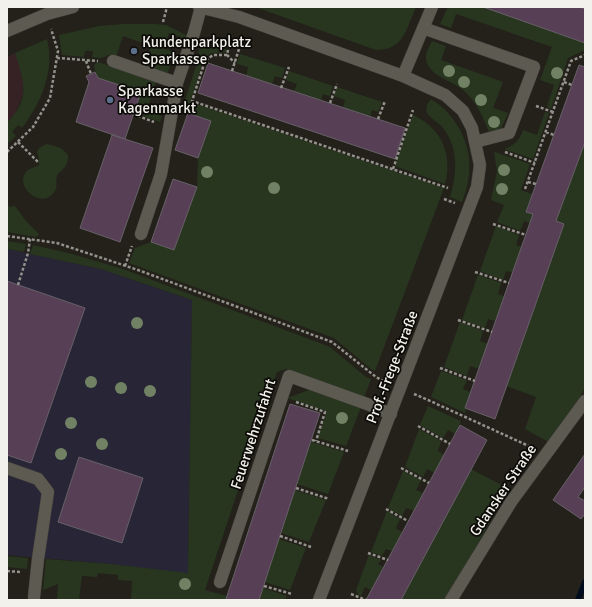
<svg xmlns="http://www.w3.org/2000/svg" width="592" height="607" font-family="Signika,sans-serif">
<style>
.commercial{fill:#362224}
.education{fill:#282636}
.green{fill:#283620}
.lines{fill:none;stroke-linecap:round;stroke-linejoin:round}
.stream{stroke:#000c1d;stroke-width:6}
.building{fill:#574056;stroke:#676067}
.minor-casing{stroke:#403e38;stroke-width:13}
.path{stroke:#94928c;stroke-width:2.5;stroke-dasharray:3 2;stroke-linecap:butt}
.minor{stroke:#5d5a52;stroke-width:12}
.tree{fill:#718264}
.service-dot{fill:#5c6f8a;stroke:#0c0b08;stroke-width:1.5}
.labels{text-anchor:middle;stroke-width:3.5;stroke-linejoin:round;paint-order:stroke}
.poi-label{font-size:15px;fill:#f3f1ec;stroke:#0c0b08;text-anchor:start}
.street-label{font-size:15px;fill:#f3f1ec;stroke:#0c0b08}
</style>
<rect width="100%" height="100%" fill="#23211a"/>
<path class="commercial" d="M15,53L23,77V95L15,114L7,123V57Z"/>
<path class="education" d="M7,249L101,269L192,300L188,574L111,564L7,555Z"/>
<path class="green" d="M255,7H416C406,29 404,50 376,50Z
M448,7H483L585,43V50L568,58L551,109L547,107L554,85L540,80L552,47L456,14L451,28L440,24Z
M123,24H154L166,25L186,35L184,42L180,41L181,37L169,33L164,49L175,52L167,75L144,67L151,46L123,36L116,57L108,55C103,59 98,58 92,57L93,51H85L84,57L62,55L59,35L99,26Z
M47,39C55,72 41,102 22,128L18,125L12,132L16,136L7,144V123C31,98 24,82 15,53Z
M202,40L226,49V52L211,53L204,59L190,102L444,188L375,371L371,369L334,338L129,263L135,248L151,242L174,250L197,187L198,158L211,121C203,118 186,116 183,106L200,54L198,53Z
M432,41L446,46L441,60L503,82L493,108L508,113L501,129L489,133C484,117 475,100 462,89C450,80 424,74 426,55C427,50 430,45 432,41Z
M240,54L285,68L282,78L275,76L272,84L246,76L248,67L237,64Z
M98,62L156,81L147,110L162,116L160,122L143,116L144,112L135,109L141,92L98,78L94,67L95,64Z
M289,71L333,86L330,96L323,94L321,100L294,91L297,84L286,80Z
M337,87L382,102L378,112L372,110L370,117L343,108L345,100L334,96Z
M431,99C437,103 443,107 448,113C471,139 475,170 462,202L450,197C457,174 459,148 443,128C439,123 429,117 427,113C425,107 428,103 431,99Z
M545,112L549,113L533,159L504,149C515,145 520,140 523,130L537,135Z
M413,115C441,128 453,153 445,184L395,166Z
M585,142V387L576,405L550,443L525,429L536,397L507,386L564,224L556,221Z
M46,144C56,146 62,147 68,155C68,161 67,166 63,169C61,172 58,172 57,176C55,181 58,186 55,191C42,212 11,184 28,170C31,168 36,167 39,165V159L37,152L39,148Z
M494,152H495L530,164L521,190L532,194L526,211L533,214L530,223L524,221L520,231L497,222L504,205L491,200L497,171Z
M7,199L9,207L15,206L26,221L39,234L38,236L35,237L7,232Z
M496,226L519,235L516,245L522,247L513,273L506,271L503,280L480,271Z
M7,241L26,244L24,252L7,249Z
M33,245L72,254L123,269L330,347L366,377L371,379L364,398L286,369L277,372L205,590L227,596L226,599L228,600H131L132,581L118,580V575L98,573L97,577L82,576L79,600H57L58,584L43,590L46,559L111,564L188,573L192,300L101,269L30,254Z
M478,275L501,283L498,294L504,296L495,321L488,319L485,328L462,320Z
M460,322L483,331L480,341L488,344L479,369L470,366L467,376L444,367Z
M441,371L467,380L463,389L470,392L465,408L466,409L465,413L431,397Z
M309,390L361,407L346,446L318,438L327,411L287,398Z
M428,406L461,421L455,434L448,430L443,438L420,425Z
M419,429L441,441L438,451L444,455L434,473L427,469L423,477L405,467Z
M311,442L344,452L328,494L297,484Z
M471,469L509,489L445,600H401Z
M403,471L421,480L416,490L423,493L414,511L406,508L402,516L388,508Z
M295,490L326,500L309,542L281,533Z
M387,511L400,519L396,528L402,532L392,551L386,549L382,556L371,552Z
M279,539L306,548L290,590L265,582Z
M369,555L381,560L378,564L383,567L371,590L365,587L361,596L358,594L356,590Z
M7,556L28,558L27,569L7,567Z
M263,588L287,596L285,600H259Z"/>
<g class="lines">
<path class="stream" d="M578,600L585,582"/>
</g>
<path class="building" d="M483,7H579L585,9V43Z
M208,63L405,128L395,159L198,93Z
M579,65L585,67V142L556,221L564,224L495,419L465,408L533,214L526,212Z
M95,72L98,78L141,92L125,139L76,122L89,82L86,76Z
M188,113L211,121L198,158L175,150Z
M112,135L153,148L120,242L80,228Z
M173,179L197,187L174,250L151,242Z
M7,281L85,308L31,463L7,455Z
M290,404L320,413L259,600H228L226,599L227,596Z
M460,425L487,440L401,600H366Z
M585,454V487L578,497L585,501V514L581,519L553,500Z
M79,457L143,478L122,543L58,522Z"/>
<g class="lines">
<g class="minor-casing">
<path id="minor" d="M199,7L239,17L403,76L445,95L463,111L472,128L480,165L477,187L469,208L319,600
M423,28L534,67L509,133L475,142
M7,31L47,14L73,7
M113,61L177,83
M403,76L432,7
M141,234L161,174L177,83L194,33L201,7
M7,468L38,479L48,492L38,559L34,597
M220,582L289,376L367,404L391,414
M451,600L511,502L585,401"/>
</g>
<path class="path" d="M163,22L167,7
M229,45L227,55L235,63
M227,55H213L205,61L192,101L448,188
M57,58L98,61
M86,61L91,74
M232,71L239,49
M564,82L572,85
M281,88L289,67
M330,103L337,84
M536,106L553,112
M133,114L154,122
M378,119L385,101
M546,132L554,135
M18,142L39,163
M7,152L33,127L50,98L58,51L51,29
M505,152L535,163
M393,169L413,110
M528,182L536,184
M525,189L571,61L585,55
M444,199L455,203
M493,224L526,235
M7,236L57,243L138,270L332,342L376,377L385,382
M125,266L132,246
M475,272L509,283
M18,285L28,253L30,239
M458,320L492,332
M440,368L475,381
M414,394L428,400L531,447
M296,402L325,412L316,441
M418,426L450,444
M312,440L348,451
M401,468L429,483
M296,488L329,499
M386,509L408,521
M280,536L311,547
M368,553L388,560
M7,571L20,572
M264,586L292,594
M351,594L366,600"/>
<use href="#minor" class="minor"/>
</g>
<g class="tree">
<circle cx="449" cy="71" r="6"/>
<circle cx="557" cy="73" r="6"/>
<circle cx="464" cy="82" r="6"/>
<circle cx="481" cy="100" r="6"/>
<circle cx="494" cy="122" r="6"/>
<circle cx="504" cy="170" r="6"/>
<circle cx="207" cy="172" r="6"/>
<circle cx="274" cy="188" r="6"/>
<circle cx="502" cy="189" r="6"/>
<circle cx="137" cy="323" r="6"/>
<circle cx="91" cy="382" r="6"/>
<circle cx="121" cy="388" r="6"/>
<circle cx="150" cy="391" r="6"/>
<circle cx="342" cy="418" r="6"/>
<circle cx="71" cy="423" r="6"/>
<circle cx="102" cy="444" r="6"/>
<circle cx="61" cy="454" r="6"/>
<circle cx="185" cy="584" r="6"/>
</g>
<g class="service-dot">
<circle cx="134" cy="51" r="4"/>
<circle cx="110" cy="100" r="4"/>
</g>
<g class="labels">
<g class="poi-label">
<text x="142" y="47">Kundenparkplatz<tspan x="142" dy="17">Sparkasse</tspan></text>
<text x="118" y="96">Sparkasse<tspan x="118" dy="17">Kagenmarkt</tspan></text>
</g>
<g class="street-label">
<text transform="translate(392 367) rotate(-69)" y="5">Prof.-Frege-Straße</text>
<text transform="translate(253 434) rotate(-72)" y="5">Feuerwehrzufahrt</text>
<text transform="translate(503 490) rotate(-56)" y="5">Gdansker Straße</text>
</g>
</g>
<rect width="592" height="607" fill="none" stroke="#f3f1ec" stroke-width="16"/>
</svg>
